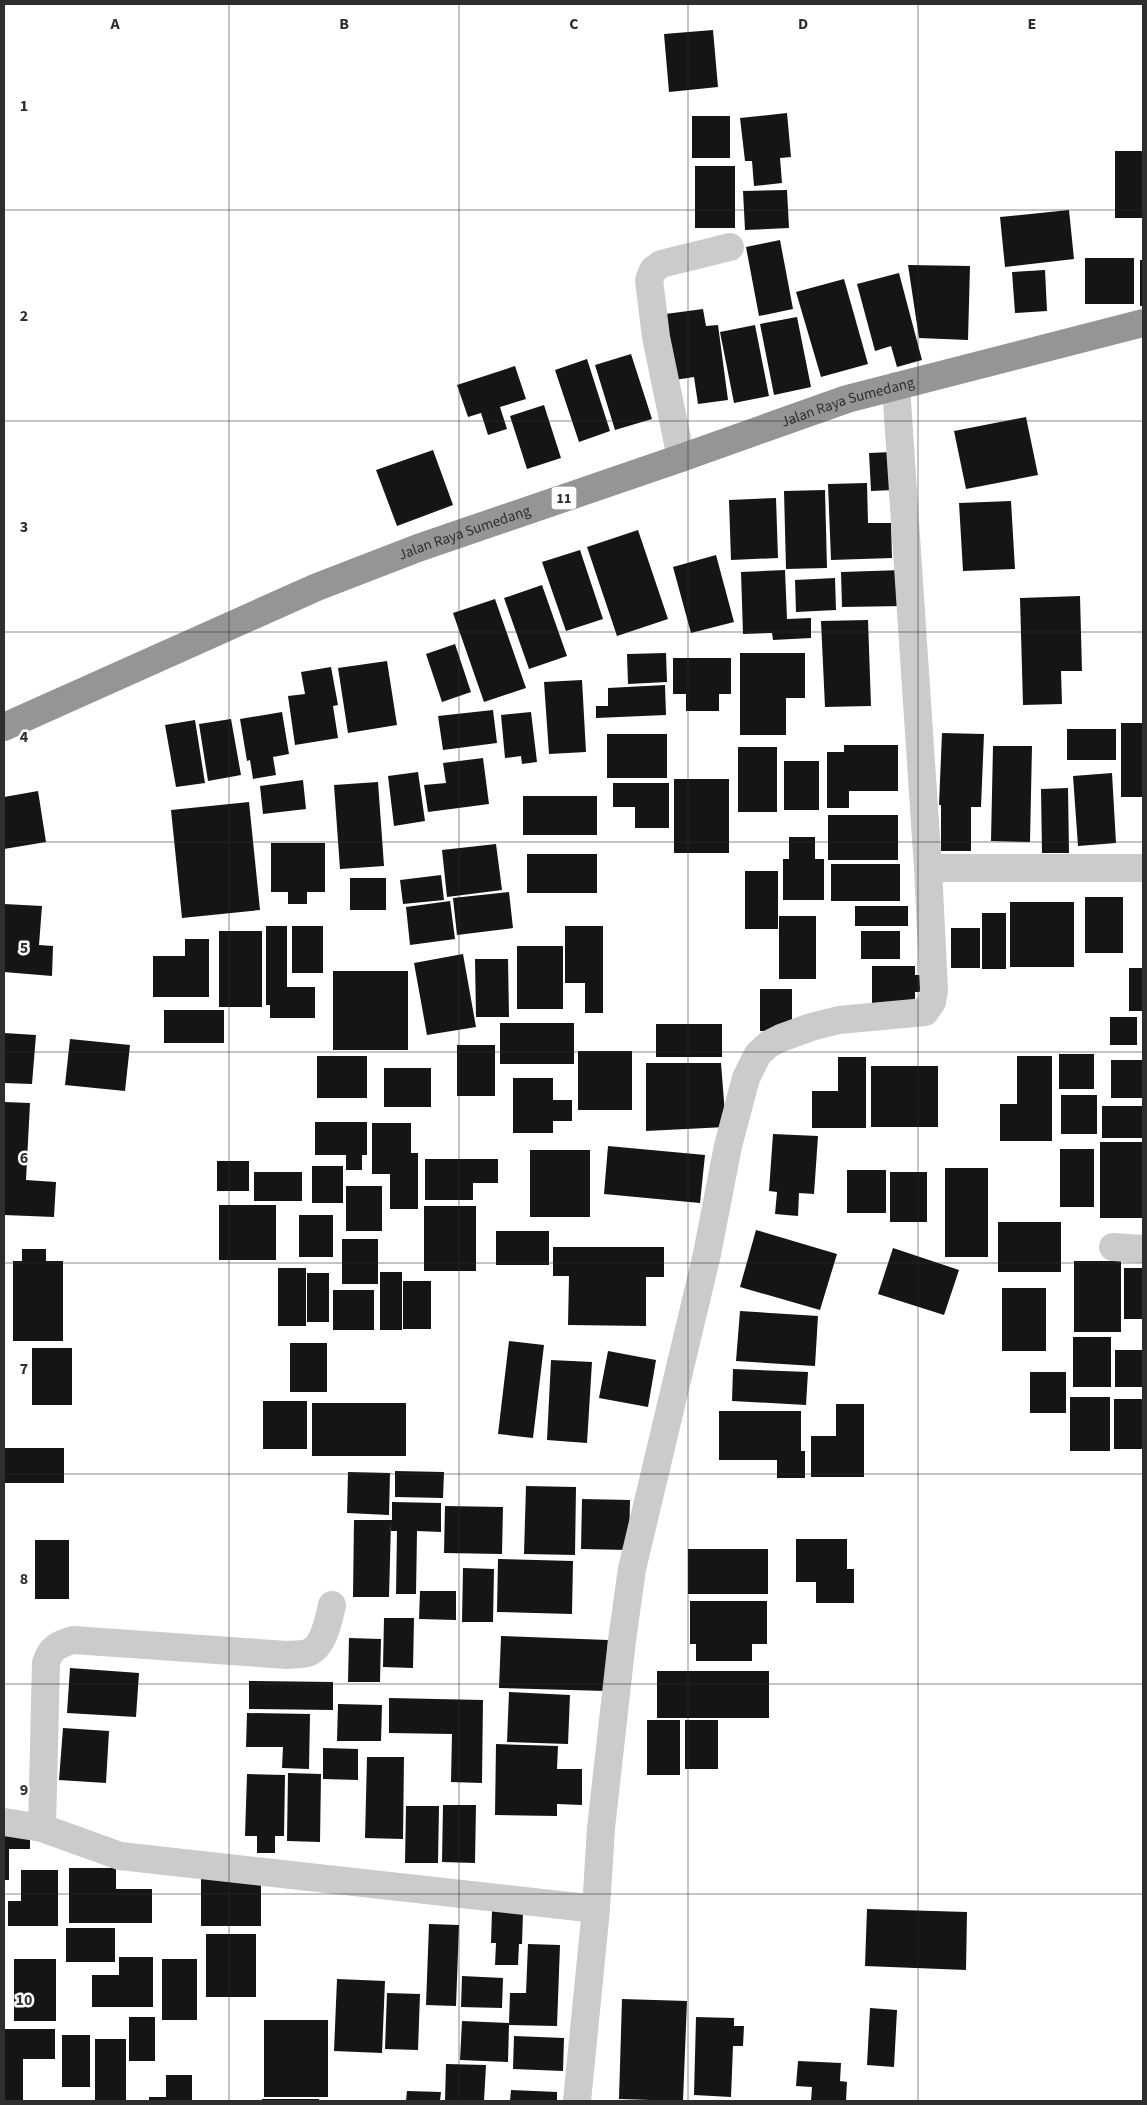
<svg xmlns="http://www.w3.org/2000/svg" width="1147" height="2105" font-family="'Source Sans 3',sans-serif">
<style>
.building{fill:#151515}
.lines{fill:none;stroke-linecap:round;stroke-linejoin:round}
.street{stroke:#cbcbcb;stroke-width:28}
.highway{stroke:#959595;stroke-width:28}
.grid{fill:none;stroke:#2e2e2e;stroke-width:1;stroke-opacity:0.55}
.labels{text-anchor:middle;stroke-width:5;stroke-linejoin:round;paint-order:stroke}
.shield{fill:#fff;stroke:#6d6d6d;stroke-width:1}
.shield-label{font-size:14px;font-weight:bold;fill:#2e2e2e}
.street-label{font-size:15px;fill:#2e2e2e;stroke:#fff}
.grid-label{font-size:16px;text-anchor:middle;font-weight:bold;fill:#2e2e2e;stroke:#fff;stroke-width:5;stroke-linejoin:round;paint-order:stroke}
</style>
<rect width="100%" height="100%" fill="#fff"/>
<path class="building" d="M713,30L718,87L669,92L664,34Z
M787,113L791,157L780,158L782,183L754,186L752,161H745L740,118Z
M692,116H730V158H692Z
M1115,151H1143V218H1115Z
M695,166H735V228H695Z
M787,190L789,228L745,230L743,191Z
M1069,210L1074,259L1005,267L1000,217Z
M780,240L793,309L759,316L746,247Z
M1085,258H1134V304H1085Z
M1140,260H1143V306H1140Z
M908,265L970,266L968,340L919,338Z
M1045,270L1047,311L1015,313L1012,272Z
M899,273L922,360L897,367L891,346L875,351L857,284Z
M844,279L868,364L821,377L796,292Z
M703,309L706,326L718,325L728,400L698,404L694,377L668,381L658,315Z
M797,317L811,387L774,395L760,324Z
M755,325L769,396L734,403L720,332Z
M631,354L652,419L615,430L595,365Z
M587,359L610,431L579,442L555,370Z
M515,366L526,399L500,407L507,429L488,435L481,413L468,417L457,385Z
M544,405L561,458L527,469L510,416Z
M1026,417L1038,475L966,489L954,431Z
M433,450L453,505L397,526L376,470Z
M892,452L894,490L871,491L869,453Z
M867,483L868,523H891L892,558L831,560L828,484Z
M825,490L827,568L786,569L784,491Z
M776,498L778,558L731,560L729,500Z
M1011,501L1015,569L963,571L959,503Z
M638,530L668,619L617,636L587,547Z
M580,550L603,619L566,631L542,562Z
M716,555L734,622L691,633L673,567Z
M785,570L787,619L811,618V638L773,640L772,633L743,634L741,572Z
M903,570L904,606L842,607L841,572Z
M835,578L836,610L796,612L795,580Z
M542,585L567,656L529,669L504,598Z
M1080,596L1082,671H1061L1062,704L1023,705L1020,598Z
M495,599L526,688L484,702L453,613Z
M868,620L871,706L825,707L821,621Z
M455,644L471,692L442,702L426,654Z
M666,653L667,682L628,684L627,654Z
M740,653H805V698H786V735H740Z
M673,658H731V694H719V711H686V694H673Z
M387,661L397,725L348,733L338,668Z
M331,667L338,705L333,706L338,738L295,745L288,696L305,694L301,672Z
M582,680L586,752L549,754L544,682Z
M665,685L666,715L596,718V706H608V688Z
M493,710L497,743L443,750L438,716Z
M282,712L289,754L273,757L276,775L253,779L250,760L247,761L240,719Z
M531,712L537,762L522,764L521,756L505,758L501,715Z
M231,719L241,775L208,781L199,724Z
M195,720L205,783L176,787L165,725Z
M1121,723H1143V797H1121Z
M1067,729H1116V760H1067Z
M942,733L984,734L981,807H971V851H941V805H939Z
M607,734H667V778H607Z
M844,745H898V791H849V808H827V752H844Z
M993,746H1032L1030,842L991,841Z
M738,747H777V812H738Z
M483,758L489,804L428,812L424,785L446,783L443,763Z
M784,761H819V810H784Z
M418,772L425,821L394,826L388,776Z
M1112,773L1116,843L1078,846L1073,776Z
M674,779H729V853H674Z
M303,780L306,809L263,814L260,786Z
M378,782L384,866L340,869L334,785Z
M613,783H669V828H635V807H613Z
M1068,788L1069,853H1042L1041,789Z
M38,791L46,842L4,849V797Z
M523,796H597V835H523Z
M249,802L260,910L182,918L171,810Z
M828,815H898V860H828Z
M789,837H815V859H824V900H783V859H789Z
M271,843H325V892H307V904H288V892H271Z
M496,844L502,890L447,897L442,850Z
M527,854H597V893H527Z
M831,864H900V901H831Z
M745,871H778V929H745Z
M441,875L444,900L403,904L400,880Z
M350,878H386V910H350Z
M509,892L513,928L457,935L453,898Z
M1085,897H1123V953H1085Z
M450,901L455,939L410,945L406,907Z
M1010,902H1074V967H1010Z
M4,904L42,906L39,945L53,946L52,976L4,972Z
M855,906H908V926H855Z
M982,913H1006V969H982Z
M779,916H816V979H779Z
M266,926H287V987H315V1018H270V1005H266Z
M292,926H323V973H292Z
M565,926H603V1013H585V983H565Z
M951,928H980V968H951Z
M219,931H262V1007H219Z
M861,931H900V959H861Z
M185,939H209V997H153V956H185Z
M517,946H563V1009H517Z
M463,954L476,1027L427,1035L414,963Z
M475,959H508L509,1017H476Z
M872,966H915V975H928V992H915V1011H872Z
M1129,968H1143V1011H1129Z
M333,971H408V1050H333Z
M760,989H792V1031H760Z
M164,1010H224V1043H164Z
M1110,1017H1137V1045H1110Z
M500,1023H574V1064H500Z
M656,1024H722V1057H656Z
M4,1033L36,1035L32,1084L4,1083Z
M70,1039L130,1045L125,1091L65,1085Z
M457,1045H495V1096H457Z
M578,1051H632V1110H578Z
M1059,1054H1094V1089H1059Z
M317,1056H367V1098H317Z
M1017,1056H1052V1141H1000V1104H1017Z
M838,1057H866V1128H812V1091H838Z
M1111,1060H1143V1098H1111Z
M646,1063H721L726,1127L646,1131Z
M871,1066H938V1127H871Z
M384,1068H431V1107H384Z
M513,1078H553V1100H572V1121H553V1133H513Z
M1061,1095H1097V1134H1061Z
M4,1102L30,1103L26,1180L56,1182L54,1217L4,1215Z
M1102,1106H1143V1138H1102Z
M315,1122H367V1155H362V1170H346V1155H315Z
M372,1123H411V1153H418V1209H390V1174H372Z
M773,1134L818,1136L814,1194L799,1193L798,1216L775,1214L777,1192L769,1191Z
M1100,1142H1142V1218H1100Z
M608,1146L705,1155L700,1203L604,1194Z
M1060,1149H1094V1207H1060Z
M530,1150H590V1217H530Z
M425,1159H498V1183H473V1200H425Z
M217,1161H249V1191H217Z
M312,1166H343V1203H312Z
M945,1168H988V1257H945Z
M847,1170H886V1213H847Z
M254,1172H302V1201H254Z
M890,1172H927V1222H890Z
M346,1186H382V1231H346Z
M219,1205H276V1260H219Z
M424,1206H476V1271H424Z
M299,1215H333V1257H299Z
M998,1222H1061V1272H998Z
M756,1230L837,1254L820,1310L740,1287Z
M496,1231H549V1265H496Z
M342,1239H378V1284H342Z
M553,1247H664V1277H646V1326L568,1325L569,1276H553Z
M893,1248L959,1270L944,1315L878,1294Z
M22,1249H46V1261H63V1341H13V1261H22Z
M1074,1261H1121V1332H1074Z
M278,1268H306V1326H278Z
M1124,1268H1143V1319H1124Z
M380,1272H402V1330H380Z
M307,1273H329V1322H307Z
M403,1281H431V1329H403Z
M1002,1288H1046V1351H1002Z
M333,1290H374V1330H333Z
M740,1311L818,1316L815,1366L736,1361Z
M1073,1337H1111V1387H1073Z
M509,1341L544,1345L533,1438L498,1434Z
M290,1343H327V1392H290Z
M32,1348H72V1405H32Z
M1115,1350H1143V1387H1115Z
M608,1351L656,1360L648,1407L599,1398Z
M551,1360L592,1362L587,1443L547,1440Z
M733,1369L808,1372L806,1405L732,1401Z
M1030,1372H1066V1413H1030Z
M1070,1397H1110V1451H1070Z
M1114,1399H1143V1449H1114Z
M263,1401H307V1449H263Z
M312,1403H406V1456H312Z
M836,1404H864V1477H811V1436H836Z
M719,1411H801V1451H805V1478H777V1460H719Z
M4,1448H64V1483H4Z
M395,1471L444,1472L443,1498L395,1497Z
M348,1472L390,1473L389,1515L347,1513Z
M526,1486L576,1487L575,1555L524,1554Z
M582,1499L630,1500L629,1550L581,1549Z
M392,1502L441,1503V1532L417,1531L416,1594H396L397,1531H391V1522L389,1597H353L354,1520H392Z
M445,1506L503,1507L502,1554L444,1553Z
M796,1539H847V1569H854V1603H816V1582H796Z
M35,1540H69V1599H35Z
M688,1549H768V1594H688Z
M498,1559L573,1561L572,1614L497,1612Z
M463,1568L494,1569L493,1622H462Z
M420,1591H456V1620L419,1619Z
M690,1601H767V1644H752V1661H696V1644H690Z
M384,1618H414L413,1668L383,1667Z
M501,1636L608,1640L606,1691L499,1688Z
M349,1638L381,1639L380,1682H348Z
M70,1668L139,1673L136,1717L67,1713Z
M657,1671H769V1718H657Z
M249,1681L333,1682V1710L249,1709Z
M509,1692L570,1695L568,1744L507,1742Z
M389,1698L483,1700L482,1783L451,1782L452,1734L389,1733Z
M338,1704L382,1705L381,1741H337Z
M247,1713L310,1714L309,1769L282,1768L283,1747H246Z
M647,1720H680V1775H647Z
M685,1720H718V1769H685Z
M63,1728L109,1731L106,1783L59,1780Z
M496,1744L558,1746L557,1769H582V1805L557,1804V1816L495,1815Z
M323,1748L358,1749V1780L323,1779Z
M367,1757H404L403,1839L365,1838Z
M288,1773L321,1774L320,1842L287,1841Z
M247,1774L285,1775L284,1836H275V1853H257V1836H245Z
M443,1805H476L475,1863L442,1862Z
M406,1806H439L438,1863H405Z
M4,1830H30V1849H9V1880H4Z
M69,1868H116V1889H152V1923H69Z
M21,1870H58V1926H8V1901H21Z
M201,1878H261V1926H201Z
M867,1909L967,1912L966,1970L865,1966Z
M492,1911L523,1912L522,1944H519L518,1965H495L496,1943H491Z
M429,1924L459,1925L456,2006L426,2005Z
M66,1928H115V1962H66Z
M206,1934H256V1997H206Z
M528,1944L560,1945L557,2026L509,2025L508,2062L460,2060L462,2021L509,2023L510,1993H526Z
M119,1957H153V2007H92V1975H119Z
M14,1959H56V2021H14Z
M162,1959H197V2020H162Z
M462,1976L503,1978L502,2008L461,2007Z
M337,1979L385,1981L382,2053L334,2051Z
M387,1993L420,1994L418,2050L385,2049Z
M622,1999L687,2001L683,2101L619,2099Z
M870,2008L897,2010L894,2067L867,2065Z
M129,2017H155V2061H129Z
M696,2017L734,2018V2026H744L743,2046H733L731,2097L694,2095Z
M264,2020H328V2097H264Z
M4,2029H55V2059H23V2100H4Z
M62,2035H90V2087H62Z
M514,2036L564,2038L563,2071L513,2069Z
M95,2039H126V2101H95Z
M798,2061L841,2063L840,2081L847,2082L846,2101H811L812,2087L796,2086Z
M446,2064L486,2065L484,2101H445Z
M166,2075H192V2101H149V2097H166Z
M511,2090L557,2092V2101H510Z
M407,2091L441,2092L440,2101H406Z
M262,2099H319V2101H262Z"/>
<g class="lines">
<path class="street" d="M681,458L656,337L649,280L653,270L661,264L730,247
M928,868H1143
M1113,1247L1143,1249
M4,1822L42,1828L120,1856L596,1909
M42,1828L46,1663C51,1647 58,1645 73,1640L287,1655C293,1654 301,1655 307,1653C323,1649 329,1619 332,1605
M577,2101L596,1909L601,1828L622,1640L632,1569L707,1254L728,1146L746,1078L758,1054L769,1044L781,1038L811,1027L839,1020L925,1012L932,1002L934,990L928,868L896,386"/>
<path class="highway" id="s1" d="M4,727L317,587L418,548L681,458L847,399L1143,323"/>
</g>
<path class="grid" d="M229,4V2101M459,4V2101M688,4V2101M918,4V2101M4,210H1143M4,421H1143M4,632H1143M4,842H1143M4,1052H1143M4,1263H1143M4,1474H1143M4,1684H1143M4,1894H1143"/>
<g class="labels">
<rect class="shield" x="551.5" y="486.5" width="25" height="23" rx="4"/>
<g class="shield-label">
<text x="564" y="503">11</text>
</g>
<g class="street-label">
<text dy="5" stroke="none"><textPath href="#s1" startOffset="905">Jalan Raya Sumedang</textPath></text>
<text dy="5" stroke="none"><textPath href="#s1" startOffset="500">Jalan Raya Sumedang</textPath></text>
</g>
</g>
<g class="grid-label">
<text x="115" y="29">A</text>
<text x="344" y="29">B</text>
<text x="574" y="29">C</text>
<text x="803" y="29">D</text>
<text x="1032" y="29">E</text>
<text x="24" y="111">1</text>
<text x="24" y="321">2</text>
<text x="24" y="532">3</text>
<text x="24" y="742">4</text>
<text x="24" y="953">5</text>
<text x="24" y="1163">6</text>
<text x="24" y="1374">7</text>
<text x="24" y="1584">8</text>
<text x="24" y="1795">9</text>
<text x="24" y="2005">10</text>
</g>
<rect width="1147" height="2105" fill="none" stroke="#2e2e2e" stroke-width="10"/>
</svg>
